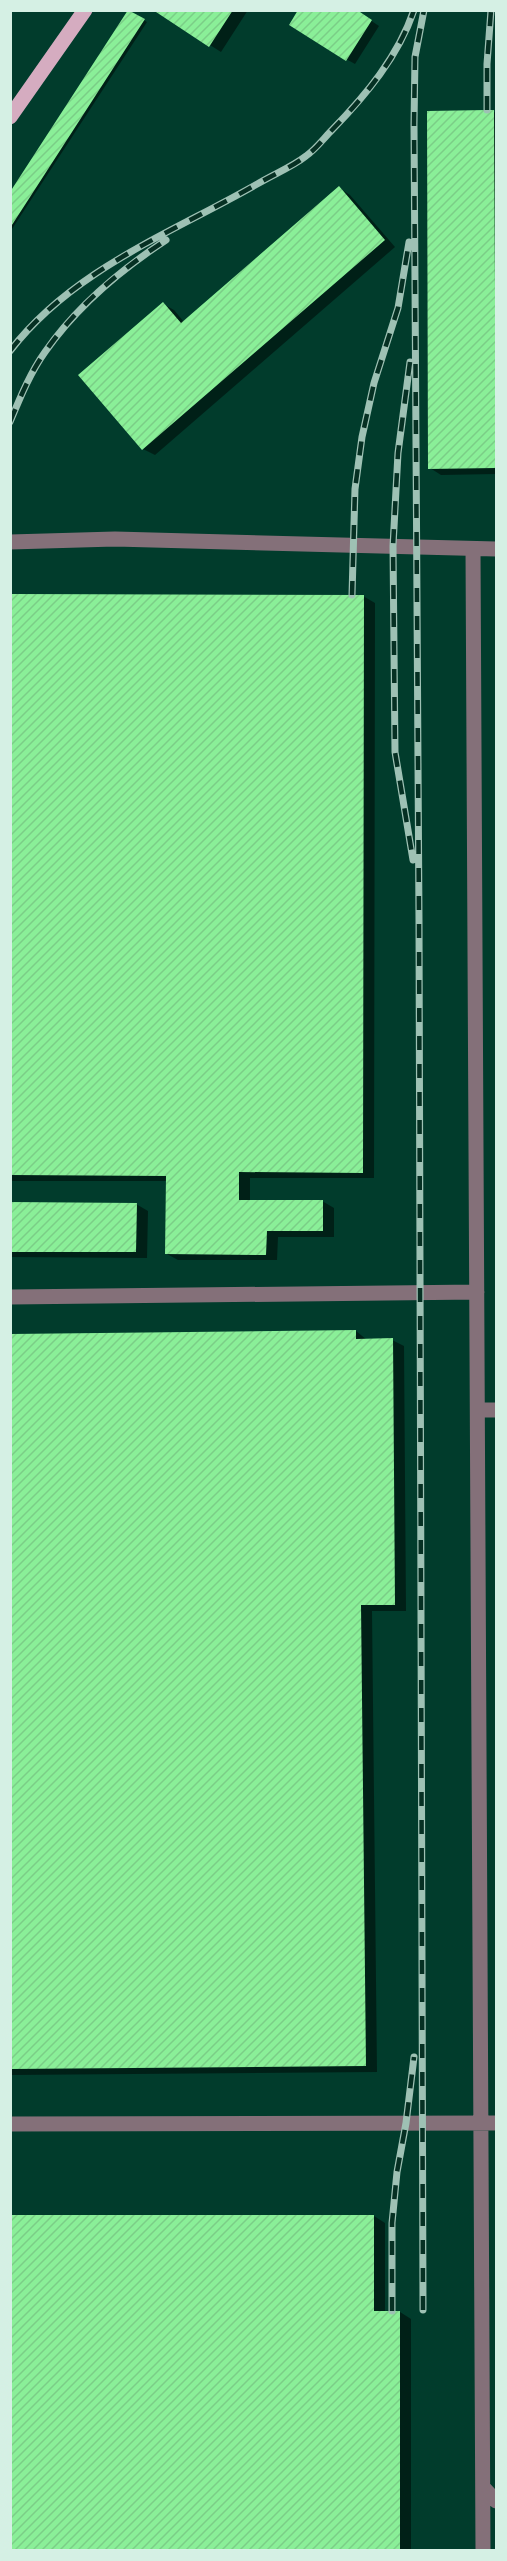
<svg xmlns="http://www.w3.org/2000/svg" width="507" height="2561" font-family="'Fira Sans Condensed',sans-serif">
<style>
.shadow{fill:#0007}
.building{fill:url(#building-hatch)}
.lines{fill:none;stroke-linecap:round;stroke-linejoin:round}
.minor{stroke:#847079;stroke-width:15}
.major{stroke:#d5acc0;stroke-width:15}
.rail-casing{stroke:#9ec1b4;stroke-width:7}
.rail{stroke:#063023;stroke-width:4.5;stroke-dasharray:14;stroke-linecap:butt}
</style>
<defs>
<pattern id="building-hatch" width="6" height="6" patternUnits="userSpaceOnUse" patternTransform="scale(1.5)"><rect width="6" height="6" fill="#8aef98"/><path d="M-1 1l2-2M0 6l6-6M5 7l2-2" fill="none" stroke="#7bce87"/></pattern>
</defs>
<rect width="100%" height="100%" fill="#013c2c"/>
<path class="shadow" d="M155,10H248L221,52Z
M355,10L379,26L355,64L346,59Z
M129,11L147,22L10,232V195Z
M494,112L496,113V474L441,475L430,468Z
M339,188L350,195L395,247L155,455L143,449L163,304L174,310L184,322Z
M10,596H363L375,603L374,1178H250V1201H322L334,1208V1237H278L277,1260H178L167,1254V1181H10Z
M10,1204H136L148,1211L147,1258L10,1257Z
M356,1331L367,1340H392L404,1346L406,1611H372L377,2072L10,2075V1335Z
M10,2216H374L385,2223V2312H400L411,2319V2550H10Z"/>
<path class="building" d="M128,10L145,19L10,228V192Z
M153,10H233L209,47Z
M298,10H357L372,20L346,61L289,25Z
M487,110H494L496,468L428,469L427,111Z
M339,186L385,240L142,450L78,375L163,302L181,323Z
M10,594L364,595L363,1173L239,1172V1200H323V1231H267L266,1255L165,1254L166,1176L10,1175Z
M10,1202L137,1203L136,1252H10Z
M356,1330V1339L393,1338L395,1605H361L366,2066L10,2069V1334Z
M10,2215H374V2311H400V2550H10Z"/>
<g class="lines">
<path class="minor" d="M10,542L115,539L496,549
M473,549L483,2550
M10,1297L477,1292
M478,1410H496
M10,2124L496,2123
M483,2487L496,2501"/>
<path class="major" d="M10,117L85,10"/>
<g class="rail-casing">
<path id="rail" d="M487,110V64L491,10
M10,351C73,269 172,233 259,183C274,174 292,167 306,156C316,149 324,138 332,130C366,95 398,57 414,10
M410,362L398,453L393,546L395,752L413,860
M10,422C20,398 30,373 45,352C77,306 119,271 166,240
M352,595L355,489L362,437L374,383L398,308L409,242
M423,2310L419,921L414,124L415,57L424,10
M392,2311V2223L397,2172L406,2123L414,2057"/>
</g>
<use href="#rail" class="rail"/>
</g>
<rect width="507" height="2561" fill="none" stroke="#d5f0e4" stroke-width="24"/>
</svg>
